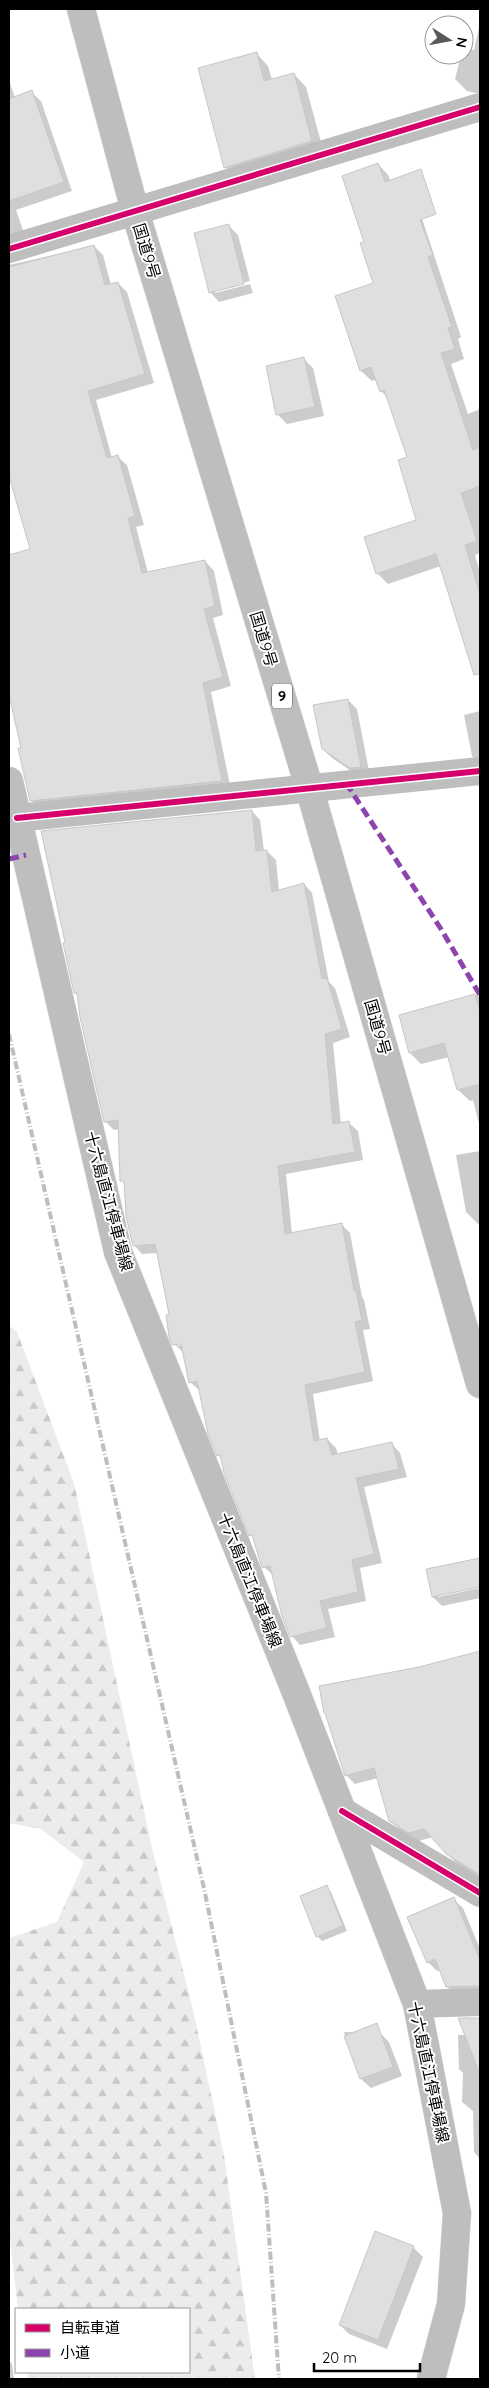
<svg xmlns="http://www.w3.org/2000/svg" width="489" height="2388" font-family="Quicksand,'Noto Sans JP',sans-serif">
<style>
.forest{fill:url(#forest-firs)}
.shadow{fill:#0003;fill-rule:evenodd}
.building{fill:#dfdfdf;stroke:#c7c7c7}
.lines{fill:none;stroke-linecap:round;stroke-linejoin:round}
.major-casing{stroke:#dbdbdb;stroke-width:29}
.highway-casing{stroke:#dbdbdb;stroke-width:29}
.minor{stroke:#bebebe;stroke-width:28}
.major{stroke:#bebebe;stroke-width:28}
.highway{stroke:#bebebe;stroke-width:28}
.rail{stroke:#bebebe;stroke-width:4;stroke-dasharray:8 2.5 1 2.5;stroke-linecap:butt}
.quiet{stroke:#8e44ad;stroke-width:5;stroke-dasharray:10 5;stroke-linecap:butt}
.cycleway-casing{stroke:#fff;stroke-width:9}
.cycleway{stroke:#d6006c;stroke-width:6}
.labels{text-anchor:middle;stroke-width:4;stroke-linejoin:round;paint-order:stroke}
.shield{fill:#fff;stroke:#4c4c4c;stroke-width:1}
.shield-label{font-size:15px;font-weight:bold;fill:#000}
.street-label{font-size:16px;fill:#000;stroke:#fff}
</style>
<defs>
<pattern id="forest-firs" width="22" height="20" patternUnits="userSpaceOnUse" patternTransform="scale(1.25)"><rect width="22" height="20" fill="#ececec"/><path d="M5 1l3.5 6h-7zM16 11l3.5 6h-7z" fill="#c9c9c9"/></pattern>
</defs>
<rect width="100%" height="100%" fill="#fff"/>
<path class="forest" d="M9,1325L17,1332L74,1483L152,1848L193,2010L224,2155L255,2379H28L27,2372H189V2309H18L9,2232V1938L57,1922L84,1862L41,1829L9,1823Z"/>
<path class="shadow" d="M480,23V94L467,91L455,79L461,55H464V48L474,50Z
M256,53L268,66L272,80L294,74L306,87L324,153L238,179L225,167Z
M9,80L15,98L31,92L41,101L72,191L16,210L26,239L9,246Z
M378,164L388,175L391,182L412,188L461,337L458,339L464,359L451,364L468,414L480,409V553L475,555L480,573V642L473,645L441,566L388,584L377,573L418,521L409,458L389,399L381,391L377,379L372,381L361,371L337,297L375,283L366,243Z
M229,226L238,235L250,281L215,290V293L250,284L253,293L219,302L210,292Z
M94,246L103,255L111,285L118,283L127,292L154,383L96,400L112,458L117,456L127,465L144,525L136,527L148,573L205,561L214,571L223,615L213,618L231,686L211,692L231,790L40,810L31,800L23,749L9,693V556L31,550L11,478L9,479V265Z
M303,358L313,368L324,416L287,424L278,415L267,367Z
M348,700L357,709L370,776L360,777L332,758L323,749Z
M480,711V764L472,756L464,715Z
M252,811L260,820L264,851H267L276,860L279,891L304,884L312,893L329,982L335,988L350,1037L333,1043L341,1124L349,1123L358,1131L363,1160L286,1174L292,1234L342,1225L350,1233L362,1297L364,1300L370,1329L363,1330L373,1381L313,1394L320,1441L327,1439L336,1448L338,1455L392,1444L400,1453L407,1477L364,1487L382,1563L360,1568L366,1601L328,1609L335,1637L300,1645L292,1636L274,1576L264,1567L254,1538L250,1535L222,1459L218,1455L200,1391L190,1382L184,1353L174,1344L158,1253L142,1254L134,1245L125,1184L122,1181L120,1129L114,1130L105,1121L79,996L75,993ZM177,1343L188,1344L177,1346Z
M480,994V1128L473,1100L470,1101L458,1090L449,1057L421,1064L410,1053L400,1016Z
M480,1151V1223L478,1224L466,1212L456,1155Z
M480,1559V1585L438,1595V1597L480,1588V1598L442,1606L433,1597L427,1570Z
M480,1653V1877L456,1863L433,1837L419,1841L399,1829L390,1820L378,1778L355,1784L346,1775L419,1668Z
M326,1887L331,1892L347,1931L322,1941L317,1936Z
M453,1899L463,1908L480,1949V1995L457,1996L447,1987L441,1970L437,1971L428,1962Z
M344,2032L380,2033L389,2042L402,2076L371,2088L361,2079Z
M458,2035H480V2159L474,2152L473,2111L462,2102L463,2073L459,2069Z
M413,2247L423,2257L387,2349L349,2334L340,2325Z
M9,2361L12,2364L14,2379H9Z"/>
<path class="building" d="M257,52L264,81L294,73L312,141L224,168L198,68Z
M32,90L64,182L9,201V99Z
M378,163L385,182L421,169L436,214L420,220L433,255L428,257L452,327L448,328L455,349L441,353L473,450L480,447V486L461,493L477,541L465,545L480,594V674L474,675L436,554L376,574L364,537L416,520L398,460L407,457L384,390L380,392L371,367L360,371L335,296L373,283L360,243L364,242L342,176Z
M229,224L244,284L209,293L194,233Z
M94,245L105,285L118,282L145,374L88,391L107,458L118,455L135,516L128,518L142,573L205,560L215,606L204,609L223,677L203,683L222,781L30,801L18,748H21L9,695V555L30,549L9,476V267Z
M304,357L315,407L276,415L266,366Z
M348,699L361,767L350,768L322,749L313,705Z
M252,810L256,851L267,850L272,892L304,883L322,979L327,978L342,1029L325,1034L333,1124L349,1121L355,1152L278,1166L285,1234L342,1223L354,1291L356,1290L362,1320L355,1322L365,1372L305,1385L314,1441L327,1438L332,1455L392,1442L399,1469L356,1478L374,1554L352,1560L358,1592L320,1601L327,1628L290,1637L282,1616L270,1566L262,1568L252,1535L249,1536L224,1473L220,1455L217,1456L208,1434L197,1381L189,1383L181,1344L172,1345L169,1337L166,1315L169,1314L155,1244L133,1246L126,1216L124,1181H120L118,1120L104,1122L80,1017L77,993H74L63,943L65,942L41,831Z
M475,994L480,1012V1084L457,1090L444,1043L409,1053L399,1015Z
M480,1558V1587L432,1597L426,1569Z
M480,1651V1875L446,1854L424,1829L409,1833L389,1821L374,1768L345,1776L325,1713H324L319,1686L419,1667Z
M327,1885L343,1926L316,1937L300,1896Z
M454,1897L480,1960V1986L446,1987L435,1959L427,1963L407,1917Z
M458,2018H480V2069H478Z
M377,2023L393,2067L360,2079L344,2036Z
M375,2231L414,2246L378,2340L339,2325Z"/>
<g class="lines">
<g class="major-casing">
<path id="major" d="M9,781L118,1252L295,1690L417,2004L457,2213L451,2304L431,2379"/>
</g>
<g class="highway-casing">
<path id="highway" d="M81,9L135,211L309,787L480,1384"/>
</g>
<path class="minor" d="M9,249L480,107
M17,818L480,771
M342,1811L480,1893
M417,2004L480,2002"/>
<use href="#major" class="major"/>
<use href="#highway" class="highway"/>
<path class="rail" d="M9,1034L205,1893L266,2193L279,2379"/>
<path class="quiet" d="M346,783L441,929L480,995
M9,859L26,855"/>
<g class="cycleway-casing">
<path id="cycleway" d="M9,249L480,107
M17,818L480,771
M342,1811L480,1893"/>
</g>
<use href="#cycleway" class="cycleway"/>
</g>
<g class="labels">
<rect class="shield" x="272" y="683.5" width="20" height="25" rx="4"/>
<g class="shield-label">
<text x="282" y="701">9</text>
</g>
<g class="street-label">
<text transform="translate(147 251) rotate(73)" y="6">国道9号</text>
<text transform="translate(264 639) rotate(73)" y="6">国道9号</text>
<text transform="translate(378 1027) rotate(74)" y="6">国道9号</text>
<text transform="translate(109 1201) rotate(75)" y="6">十六島直江停車場線</text>
<text transform="translate(250 1580) rotate(68)" y="6">十六島直江停車場線</text>
<text transform="translate(429 2072) rotate(78)" y="6">十六島直江停車場線</text>
</g>
</g>
<rect width="489" height="2388" fill="none" stroke="#000000" stroke-width="20"/>
<rect x="15" y="2308" width="175" height="65" fill="#ffffff" stroke="#999999"/>
<rect x="25" y="2324" width="25" height="8" fill="#d6006c" stroke="#999999"/>
<text x="60" y="2333" font-size="15" fill="#000000">自転車道</text>
<rect x="25" y="2349" width="25" height="8" fill="#8e44ad" stroke="#999999"/>
<text x="60" y="2358" font-size="15" fill="#000000">小道</text>
<g transform="translate(449 40) rotate(101)"><circle r="24" fill="#ffffff" stroke="#999999"/>
<path d="M0-4L9 19L0 12L-9 19Z" fill="#595959"/>
<text y="-8" font-size="14" font-weight="bold" text-anchor="middle" fill="#000000">N</text>
</g>
<path d="M314 2363v8h106v-8" fill="none" stroke="#000000" stroke-width="2.5"/>
<text x="322" y="2363" font-size="15" fill="#000000" stroke="#ffffff" stroke-width="4" paint-order="stroke">20 m</text>
</svg>
